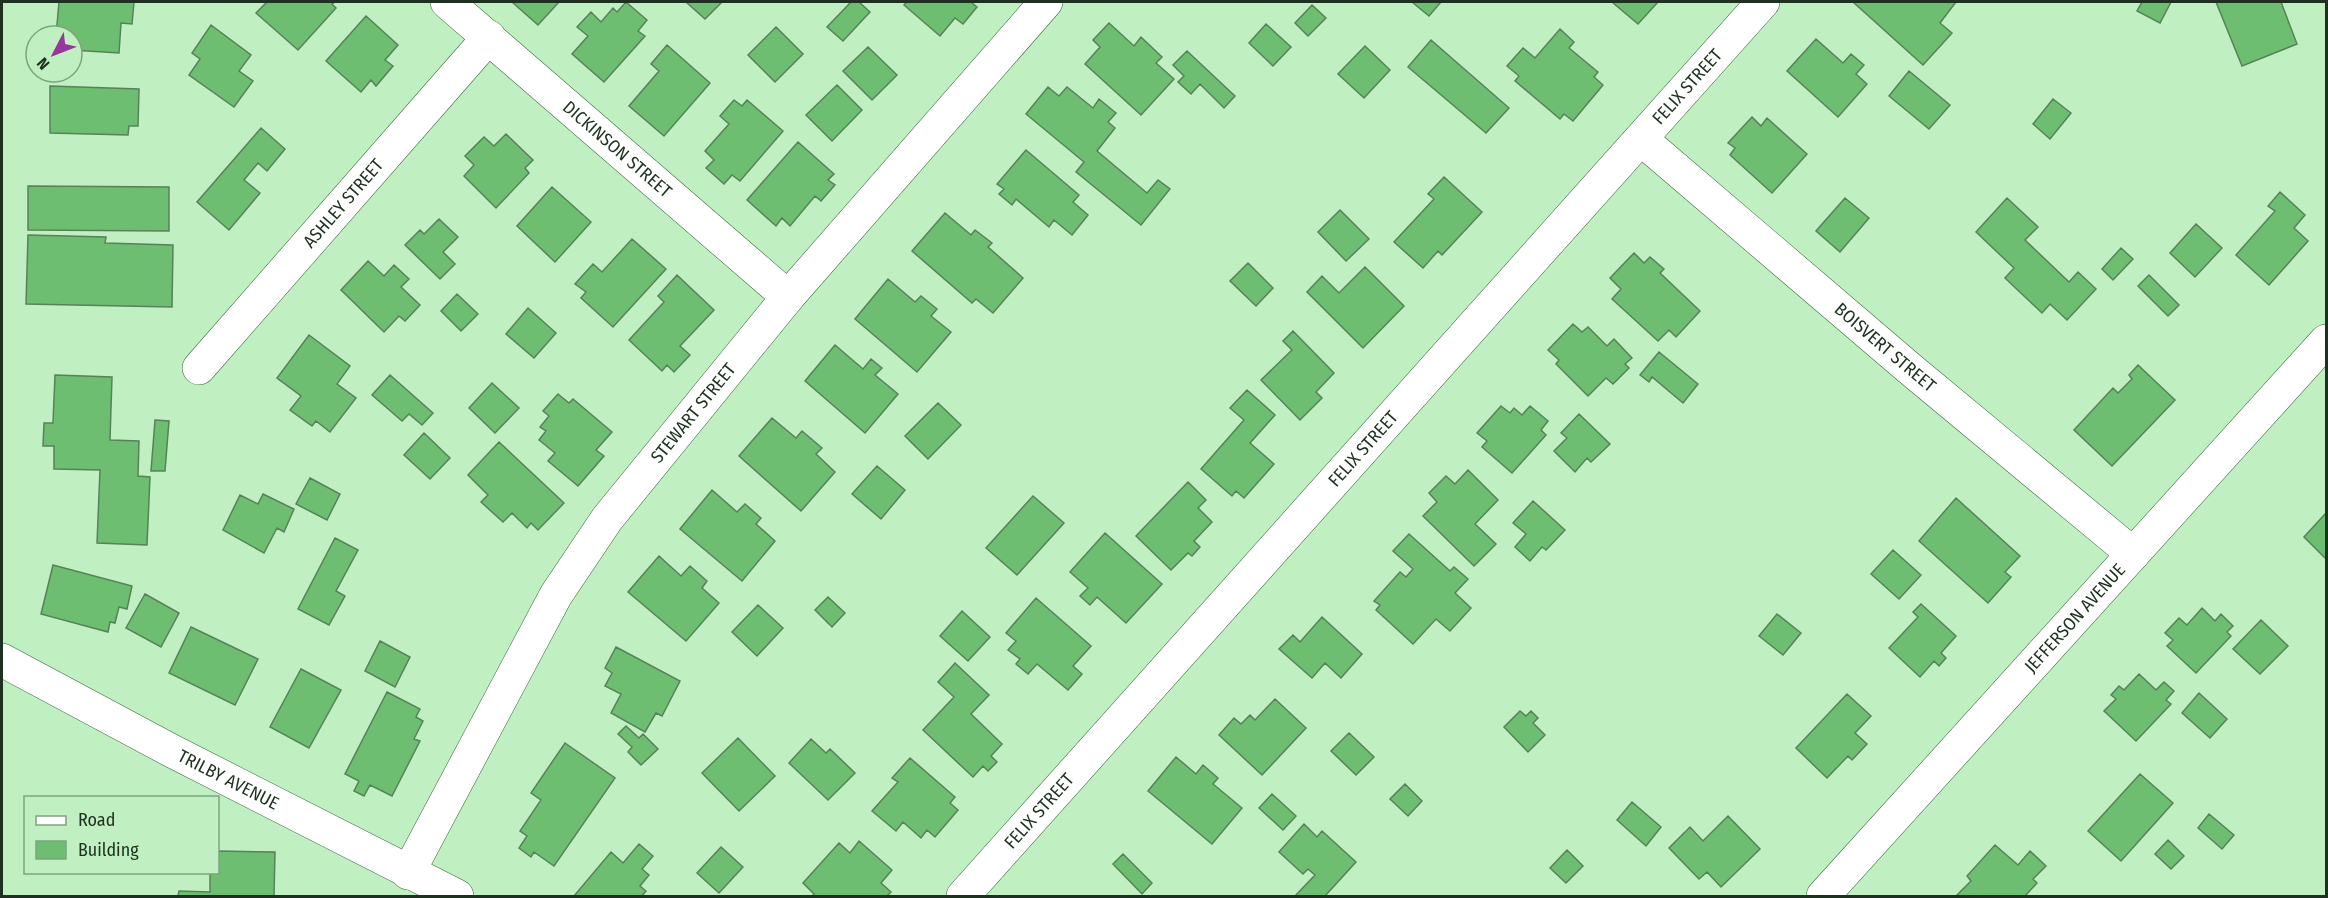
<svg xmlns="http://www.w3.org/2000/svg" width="2328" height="898" font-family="'Fira Sans Condensed',sans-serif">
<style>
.building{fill:#6dbe71;stroke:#578258;stroke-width:1.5}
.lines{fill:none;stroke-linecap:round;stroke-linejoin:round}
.street-casing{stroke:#3a643c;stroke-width:34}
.street{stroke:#fff;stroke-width:33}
.labels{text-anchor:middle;stroke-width:4.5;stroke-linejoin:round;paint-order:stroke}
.street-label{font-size:18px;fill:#1e301f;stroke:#c0f0c1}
</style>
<rect width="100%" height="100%" fill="#c0f0c1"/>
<path class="building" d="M59,2H134L132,24L121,23L119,53L72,50V36H56Z
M267,2H335L332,4L336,8L298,50L256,13Z
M512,2H559L538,25Z
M626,2L647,20L638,31L645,36L604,82L572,54L588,36L577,27L591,12L601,22L613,8L617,12Z
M686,2H722L705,19Z
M851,2H859L870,12L843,41L827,27Z
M907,2H971L977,7L963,24L955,18L940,36L904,5Z
M1412,2H1441L1429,16Z
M1612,2H1658L1638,24Z
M1853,2H1956L1940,23L1952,33L1923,65Z
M2142,2H2171L2160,23L2137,11Z
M2216,2H2281L2297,44L2242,66Z
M1312,5L1326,18L1308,36L1295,23Z
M366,16L398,45L385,60L393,66L376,86L371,80L361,92L326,61Z
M1109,23L1134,46L1141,37L1162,57L1156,63L1174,79L1141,115L1085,64L1100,47L1093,40Z
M1266,24L1291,47L1273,66L1249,43Z
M211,25L251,55L239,71L253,81L234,107L189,75L200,59L192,53Z
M776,27L803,54L775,82L748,55Z
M1560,29L1574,42L1569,48L1598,72L1594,77L1603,85L1573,121L1564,114L1560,119L1515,81L1519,76L1507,66L1523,48L1535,58Z
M1816,39L1843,63L1851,54L1864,65L1856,74L1867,84L1838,117L1787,71Z
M1431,40L1509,108L1486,133L1408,67Z
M667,45L710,83L664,136L629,106L659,71L651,64Z
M1365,46L1390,70L1364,98L1338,74Z
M868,47L897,75L872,100L843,71Z
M1187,51L1235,96L1224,108L1200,84L1191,94L1178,82L1184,76L1173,65Z
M1909,71L1950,105L1929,129L1889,96Z
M837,85L862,110L832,141L806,115Z
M50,86L139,89L138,126H129L128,135L50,133Z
M1048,87L1059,96L1067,87L1093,108L1099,99L1116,113L1108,122L1115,128L1097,151L1147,193L1158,180L1170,189L1141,225L1076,172L1084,162L1026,114Z
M2053,99L2071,113L2050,139L2033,124Z
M734,100L742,106L747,100L783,131L740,181L732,175L724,184L706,168L714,160L705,151L729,124L720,116Z
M1752,117L1761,126L1767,118L1807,154L1772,193L1730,155L1735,148L1728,143Z
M261,128L285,149L267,171L258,163L244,180L260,193L229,230L197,202Z
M506,134L533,160L525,168L529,173L496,208L464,176L474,165L465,156L484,137L494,146Z
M798,142L834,174L828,180L835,185L821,201L815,196L790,226L782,218L776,226L747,200Z
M1026,150L1079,195L1073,202L1088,215L1072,235L1054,220L1049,227L1016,199L1012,205L999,194L1004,189L997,184Z
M1444,177L1482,212L1442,255L1438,251L1423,268L1394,242L1434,199L1428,194Z
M28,186L169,187V231L28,230Z
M552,187L591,222L555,262L517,226Z
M2280,192L2305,215L2294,228L2308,241L2269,285L2236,255L2275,211L2268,206Z
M1845,198L1869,218L1840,252L1816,231Z
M2007,198L2038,227L2025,240L2069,282L2078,272L2096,289L2067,320L2050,304L2042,313L2005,278L2014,268L1976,232Z
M1340,210L1369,239L1346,261L1318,232Z
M945,213L971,235L975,230L992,243L988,247L1023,278L993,313L976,299L972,303L912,251Z
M439,219L458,237L443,252L455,264L440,279L405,245L420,230L424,234Z
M2196,224L2222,248L2195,277L2170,253Z
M28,235L106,237L105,243L173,245L172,307L26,304Z
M632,239L666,269L613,327L581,298L586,292L575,284L593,264L602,272Z
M2121,248L2133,259L2113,280L2102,269Z
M1634,253L1644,263L1650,257L1664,269L1660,273L1700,311L1676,337L1669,330L1658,341L1612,299L1621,289L1610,278Z
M368,261L384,276L394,265L409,279L401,287L420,305L405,321L399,316L384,332L341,290Z
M1248,263L1273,288L1256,306L1230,281Z
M1365,267L1404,306L1363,348L1307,292L1322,276L1339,293Z
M677,275L714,310L680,346L690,355L674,372L667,365L662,371L629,340L664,302L658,296Z
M2149,275L2179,305L2168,316L2138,286Z
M888,279L915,302L921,296L937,309L931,316L951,332L917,372L855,319Z
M457,294L478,314L461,331L441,311Z
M528,308L556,333L534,358L506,334Z
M1573,324L1582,332L1588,327L1607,346L1614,339L1632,358L1625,364L1629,368L1613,384L1606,378L1588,396L1556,364L1559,360L1548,350Z
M1293,331L1334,373L1316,392L1322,398L1300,420L1261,380L1292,350L1283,341Z
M309,335L350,366L337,384L356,398L330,432L316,421L312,426L290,410L301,396L277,378Z
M835,345L863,369L871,359L882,368L875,375L898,394L865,433L805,381Z
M1659,352L1698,384L1683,403L1652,377L1649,382L1640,375Z
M2138,365L2175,400L2112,466L2074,430L2113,388L2118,393L2132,379L2129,375Z
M55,375L112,377L110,440L139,441L138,476L150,477L147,545L97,543L100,470L54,469V446H43L44,423H53Z
M390,375L433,413L422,425L409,414L402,421L372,395Z
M492,383L519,408L495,433L469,408Z
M1247,390L1275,415L1250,443L1274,464L1244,498L1236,491L1232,496L1201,469L1244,420L1230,408Z
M558,394L569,403L573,399L612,432L596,450L604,456L578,486L548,461L555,453L539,440L546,431L540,427L549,416L543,411Z
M938,403L961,425L928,459L905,436Z
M1501,406L1510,413L1514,408L1522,415L1530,406L1548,421L1541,430L1546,435L1512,473L1482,447L1487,441L1477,433Z
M1579,414L1610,444L1591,462L1587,458L1575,472L1554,451L1567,438L1561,433Z
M772,418L796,438L802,431L822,448L816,454L835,472L801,511L739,456Z
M155,420L169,421L165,471H151Z
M424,433L450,458L430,479L404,455Z
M499,442L564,503L538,530L531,523L527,528L512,513L503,522L481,502L488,495L468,475Z
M877,466L905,490L881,519L852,494Z
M1468,470L1498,500L1475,524L1496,544L1474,566L1423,516L1437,502L1429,493L1446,476L1455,484Z
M310,478L340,494L327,520L296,504Z
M1188,482L1206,500L1198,508L1212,522L1194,541L1200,547L1192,556L1188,553L1171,570L1136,536Z
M712,490L737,512L745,504L761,518L756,524L775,541L742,581L680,529Z
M263,494L294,509L284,532L277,528L264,553L223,530L240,495L258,504Z
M1033,496L1064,523L1017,575L986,548Z
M1956,498L2020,556L2005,572L2011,577L1988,603L1919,541Z
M1533,501L1565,530L1546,550L1542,547L1530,561L1515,547L1526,534L1513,523Z
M2326,513V559L2304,537Z
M1105,533L1162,584L1126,623L1097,597L1090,605L1080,596L1088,588L1070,572Z
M1409,534L1450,571L1454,567L1468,579L1455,593L1471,608L1450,631L1436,619L1413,644L1376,610L1380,605L1374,601L1400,572L1406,577L1413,569L1393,551Z
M335,538L358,550L336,591L345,596L329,625L298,609Z
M1893,550L1921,575L1899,599L1871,574Z
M659,556L681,576L690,566L707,581L702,588L719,603L686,641L628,592Z
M53,565L132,586L127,609L119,607L115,623L110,622L108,632L41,614Z
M145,594L179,613L161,647L126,628Z
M828,597L845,613L832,627L815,610Z
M1036,598L1091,646L1073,666L1082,674L1068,690L1037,664L1028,674L1016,664L1020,659L1008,650L1016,641L1006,633Z
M1921,604L1956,636L1941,653L1946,658L1939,666L1934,661L1920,677L1889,648L1918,617L1913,612Z
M758,605L783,628L757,656L732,632Z
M2202,608L2215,621L2221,614L2233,626L2227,632L2231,636L2196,673L2167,646L2173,640L2165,633L2179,618L2187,625Z
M962,611L990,637L968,661L940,636Z
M1777,614L1801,633L1783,655L1759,636Z
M1322,617L1362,654L1341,678L1325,663L1312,678L1279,649L1293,635L1300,642Z
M2261,620L2288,646L2260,674L2233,649Z
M191,627L258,659L235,705L169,673Z
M380,641L410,657L395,687L365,671Z
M616,647L680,681L662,716L656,713L645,732L611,713L621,694L605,686L612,673L605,668Z
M955,663L989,695L971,714L1002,744L991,756L997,762L988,771L983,766L973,777L923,730L954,697L938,682Z
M301,669L341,690L309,748L270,727Z
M2139,674L2156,690L2164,682L2174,691L2166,700L2171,704L2136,741L2104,711L2116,699L2111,695L2119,686L2124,690Z
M387,692L420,709L416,717L423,721L414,739L420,741L392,796L370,785L364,796L354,791L359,781L345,774Z
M2199,693L2227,719L2210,738L2182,713Z
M1847,694L1871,716L1855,733L1867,744L1852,760L1848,756L1827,778L1796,748Z
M1275,699L1306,728L1262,775L1219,735L1234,718L1241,724L1250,715L1255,720Z
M1520,711L1526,716L1531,711L1538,718L1533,723L1545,735L1528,752L1504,727Z
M626,726L639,738L643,734L658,749L641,765L628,752L632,747L618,734Z
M1349,733L1374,757L1356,775L1331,751Z
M738,738L775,776L739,811L702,773Z
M811,739L826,753L830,749L855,773L828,800L789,763Z
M565,743L615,778L554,866L534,852L531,857L519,848L527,836L520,831L541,800L531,793Z
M1176,757L1196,774L1203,765L1218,778L1213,784L1242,808L1212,844L1148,791Z
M910,758L955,797L950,803L958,810L935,837L927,830L921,838L903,822L896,831L872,811L898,782L892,778Z
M2140,774L2173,803L2121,861L2088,831Z
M1405,784L1422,801L1408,816L1390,799Z
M1272,794L1296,816L1283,830L1259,808Z
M1632,802L1661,827L1646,846L1617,820Z
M2209,814L2234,835L2222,849L2198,828Z
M1728,816L1760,849L1721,887L1707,872L1699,879L1669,848L1690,827L1703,841Z
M1304,824L1317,837L1322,831L1356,862L1325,896H1295L1315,875L1308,869L1303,874L1279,852Z
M2168,840L2184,856L2171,869L2155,854Z
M859,841L892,870L881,883L891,892L887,896H812L814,894L803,883L839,843L850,853Z
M639,844L653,856L642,869L649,875L640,886L646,891L642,896H574L611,852L623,863Z
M1995,845L2018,865L2030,851L2046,866L2033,879L2037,883L2025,896H1956L1971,881L1967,876Z
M721,847L743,867L719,893L697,873Z
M1567,850L1583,866L1566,883L1550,868Z
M218,851L275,852L274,896H178L179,891L210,892V872H218Z
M1123,854L1152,883L1142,894L1113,864Z"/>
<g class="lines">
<g class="street-casing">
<g id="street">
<path id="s1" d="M447,2L788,297"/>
<path id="s2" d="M1641,139L1909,368L2133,554"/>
<path id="s3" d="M199,368L489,37"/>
<path id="s4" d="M2,660L172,751L457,896"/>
<path id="s5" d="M408,873L556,595L607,519L788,297L1046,2"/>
<path id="s6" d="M963,896L1763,2"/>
<path id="s7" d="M1823,896L2326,341"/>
</g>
</g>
<use href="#street" class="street"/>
</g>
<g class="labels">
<g class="street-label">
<text dy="6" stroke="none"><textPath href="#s6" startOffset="1086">FELIX STREET</textPath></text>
<text dy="6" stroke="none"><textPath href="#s1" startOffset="225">DICKINSON STREET</textPath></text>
<text dy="6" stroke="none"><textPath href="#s3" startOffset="219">ASHLEY STREET</textPath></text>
<text dy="6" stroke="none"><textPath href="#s2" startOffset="321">BOISVERT STREET</textPath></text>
<text dy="6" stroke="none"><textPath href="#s5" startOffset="543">STEWART STREET</textPath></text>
<text dy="6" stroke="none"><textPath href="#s6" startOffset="600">FELIX STREET</textPath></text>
<text dy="6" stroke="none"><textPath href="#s7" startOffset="375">JEFFERSON AVENUE</textPath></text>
<text dy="6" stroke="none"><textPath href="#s4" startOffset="256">TRILBY AVENUE</textPath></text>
<text dy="6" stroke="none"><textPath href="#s6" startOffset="114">FELIX STREET</textPath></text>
</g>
</g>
<rect width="2328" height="898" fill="none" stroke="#1e301f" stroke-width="6"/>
<rect x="24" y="796" width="195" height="78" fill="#c0f0c1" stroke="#7fa380" stroke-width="1.5"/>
<rect x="36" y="816" width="30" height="9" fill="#ffffff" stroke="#7fa380" stroke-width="1.5"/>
<text x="78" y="826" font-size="18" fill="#1e301f">Road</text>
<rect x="36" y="841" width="30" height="18" fill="#6dbe71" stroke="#7fa380" stroke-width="1.5"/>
<text x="78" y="856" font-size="18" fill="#1e301f">Building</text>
<g transform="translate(54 54) rotate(228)"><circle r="28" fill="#c0f0c1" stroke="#7fa380" stroke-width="1.5"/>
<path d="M0-4.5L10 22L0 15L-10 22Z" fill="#97369d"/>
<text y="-9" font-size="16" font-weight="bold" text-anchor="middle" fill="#1e301f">N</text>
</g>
</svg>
